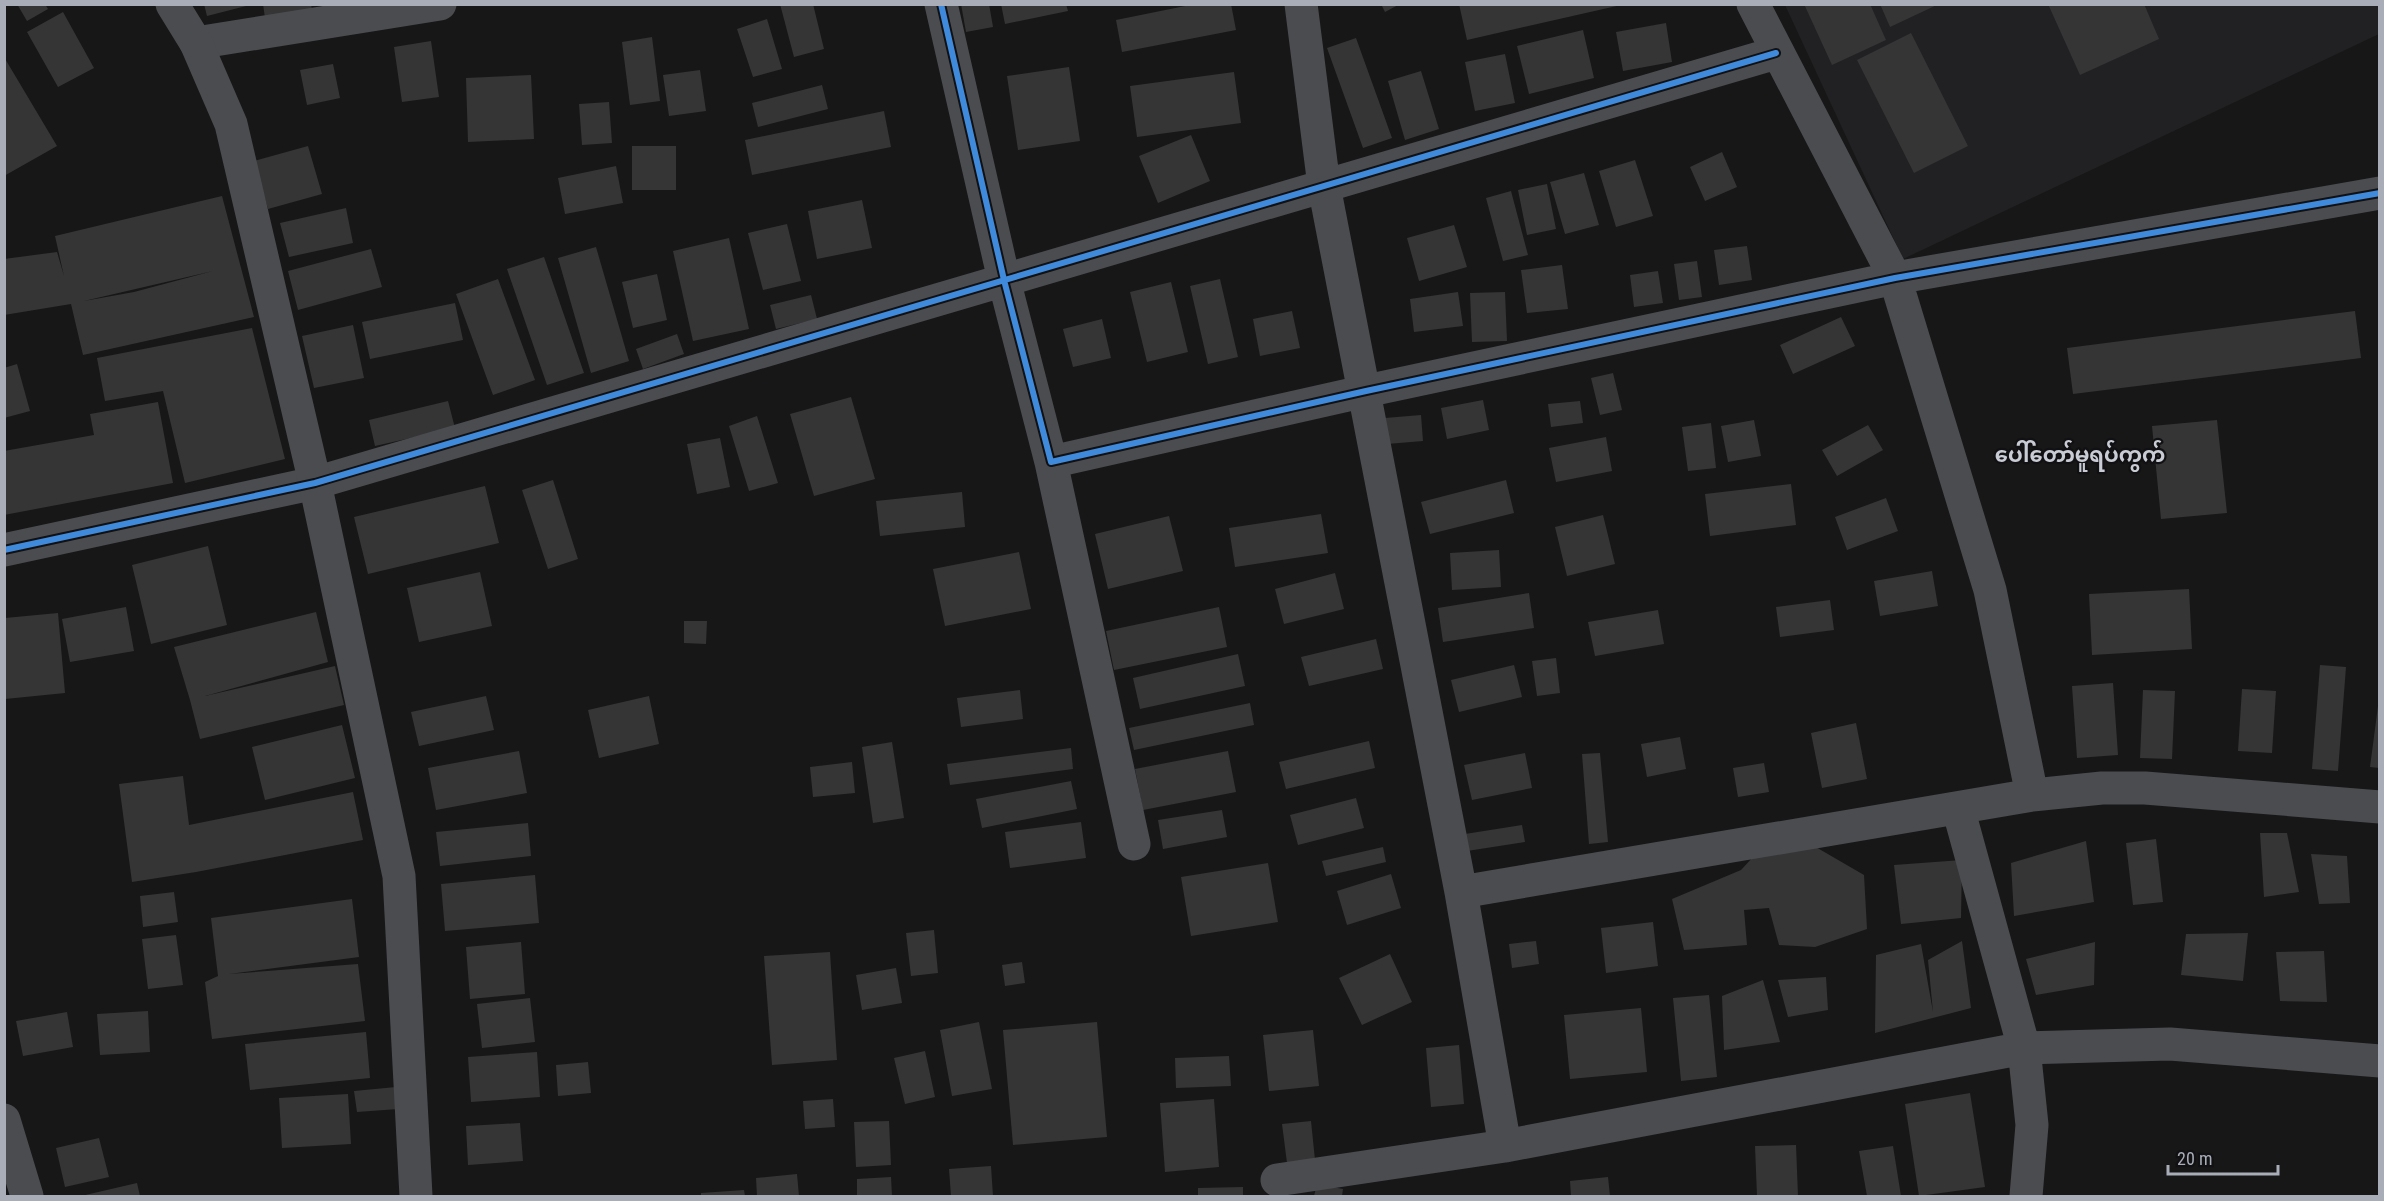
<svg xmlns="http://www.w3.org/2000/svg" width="2384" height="1201" font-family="'Roboto Condensed','Noto Sans Myanmar',sans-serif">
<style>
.built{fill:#212123}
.building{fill:#353536;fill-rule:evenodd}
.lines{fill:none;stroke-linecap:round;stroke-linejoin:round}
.minor{stroke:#4b4c50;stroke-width:33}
.tertiary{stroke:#4b4c50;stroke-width:33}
.cycleway-casing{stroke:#111113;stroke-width:10}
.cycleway{stroke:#408adc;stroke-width:6}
.labels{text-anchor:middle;stroke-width:4.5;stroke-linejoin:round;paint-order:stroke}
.quarter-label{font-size:21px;font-weight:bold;fill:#c9ccd4;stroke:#111113}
</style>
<rect width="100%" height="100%" fill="#171717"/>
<path class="built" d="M1785,5H2379V34L1903,259Z"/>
<path class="building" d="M17,4H45L48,9L27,21Z
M204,4H250V5L207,16Z
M263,4H311L312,10L265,18Z
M780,4H813L824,49L794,57Z
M961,4H989L993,27L966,32Z
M1001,4H1066L1068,11L1005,24Z
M1195,4H1231L1236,30L1122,52L1116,20Z
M1381,4H1400L1385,12Z
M1459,4H1621V5L1467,40Z
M1804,4H1870L1886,40L1832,65Z
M1880,4H1939L1890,27Z
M2048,4H2144L2159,39L2080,75Z
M63,12L94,68L58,87L27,32Z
M767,19L782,69L753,77L737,29Z
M1666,23L1672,62L1623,71L1616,32Z
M1583,30L1594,78L1529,94L1517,46Z
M1911,33L1968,146L1914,173L1857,60Z
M652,37L660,101L630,105L622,42Z
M1356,38L1392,138L1363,148L1327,48Z
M431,41L439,97L402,102L394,47Z
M1505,54L1515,103L1475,111L1465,62Z
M4,57L57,146L4,176Z
M333,64L340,98L307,105L300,70Z
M1069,67L1080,141L1018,150L1007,76Z
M700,70L706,111L669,116L663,75Z
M1421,71L1439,129L1405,140L1388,81Z
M1234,72L1241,123L1137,137L1130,86Z
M531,75L534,139L468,142L466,78Z
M822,85L828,109L758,127L752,103Z
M609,102L612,143L582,145L579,104Z
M884,111L891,147L752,175L745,140Z
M1191,135L1210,181L1158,203L1139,156Z
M308,146L322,194L268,209L254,161Z
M632,146H676V190H632Z
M1722,152L1737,187L1705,201L1690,167Z
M1635,160L1653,216L1616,227L1599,171Z
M616,166L623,203L565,214L558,178Z
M1584,173L1599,225L1565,234L1550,182Z
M1547,184L1556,229L1527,235L1518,190Z
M1511,191L1528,255L1503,261L1486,198Z
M222,196L254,317L83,355L71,304L4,315V259L57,252L64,276L55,236ZM213,271L134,292L84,301Z
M862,200L872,248L817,259L808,211Z
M346,208L353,243L289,257L280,223Z
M787,224L801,281L763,290L748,233Z
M1454,225L1467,267L1419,281L1407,238Z
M729,238L749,329L693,341L673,251Z
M1747,246L1752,280L1719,285L1714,250Z
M596,247L629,361L591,373L558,258Z
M371,249L382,287L298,310L288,271Z
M544,257L584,373L547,385L507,269Z
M1697,261L1702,297L1679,300L1674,264Z
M1562,265L1568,309L1527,313L1521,270Z
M1658,271L1663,303L1634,307L1630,275Z
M657,274L667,320L633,328L622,282Z
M498,279L535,380L493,395L456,294Z
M1220,279L1238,357L1208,364L1190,286Z
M1171,282L1188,352L1147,362L1130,292Z
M1458,292L1463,326L1414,332L1410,299Z
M1505,292L1507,341L1472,342L1470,293Z
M811,295L817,319L776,329L770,305Z
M455,303L463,340L370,359L362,322Z
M1292,311L1300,348L1260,356L1253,319Z
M2355,311L2361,358L2073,394L2067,348Z
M1841,317L1855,346L1793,374L1780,345Z
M1102,319L1111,358L1073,367L1063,329Z
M353,325L364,378L314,388L302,336Z
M252,328L285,459L185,483L163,391L105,401L97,358Z
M677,334L684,354L643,369L636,349Z
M17,364L30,411L4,418V368Z
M1613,373L1622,410L1600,415L1591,378Z
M851,397L875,479L814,496L790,414Z
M1483,400L1489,430L1447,439L1441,408Z
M448,401L455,428L375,446L369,420Z
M1580,401L1583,423L1551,427L1548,404Z
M158,402L173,483L4,515V451L94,435L90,414Z
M1421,415L1423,441L1387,444L1385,418Z
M757,416L778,483L749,491L729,426Z
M1754,420L1761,456L1728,462L1721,426Z
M2217,420L2227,513L2161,519L2152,426Z
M1711,423L1716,468L1688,471L1682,427Z
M1868,425L1883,450L1837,476L1822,450Z
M1606,437L1612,471L1556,482L1549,448Z
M720,438L730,487L697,494L687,444Z
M553,480L578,559L548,569L522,490Z
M1506,480L1514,513L1430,534L1421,502Z
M1791,484L1796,525L1710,536L1705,494Z
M485,486L499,543L368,574L354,517Z
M962,492L965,527L880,536L876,501Z
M1886,498L1898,531L1847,550L1835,517Z
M1321,514L1328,553L1235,567L1229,528Z
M1603,515L1615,564L1567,576L1555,527Z
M1169,516L1183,571L1108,589L1095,534Z
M208,546L227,625L151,644L132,565Z
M1499,550L1501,587L1452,590L1450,553Z
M1019,552L1031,609L945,626L933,569Z
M1932,571L1938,606L1880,616L1874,581Z
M480,572L492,626L419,642L407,588Z
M1335,573L1344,609L1284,624L1275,589Z
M2189,589L2192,649L2092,655L2089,594Z
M1529,593L1534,628L1443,642L1438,608Z
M1830,600L1834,630L1780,637L1776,607Z
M126,607L134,651L70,662L62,619Z
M1219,607L1227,647L1114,670L1106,631Z
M1658,610L1664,644L1595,656L1588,622Z
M316,612L328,662L205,696L335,666L344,705L200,739L190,700L174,647Z
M58,613L65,693L5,699V618Z
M684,621H707L706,644L684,643Z
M1376,639L1383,669L1309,686L1301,657Z
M1238,654L1245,686L1140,709L1133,678Z
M1556,658L1560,693L1537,696L1532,661Z
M1514,665L1522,697L1459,712L1451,680Z
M2320,665L2346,667L2338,771L2312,769Z
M2113,683L2118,755L2077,758L2072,686Z
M2242,689L2276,691L2272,753L2238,751Z
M1020,690L1023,719L961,727L957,698Z
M2143,690L2175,691L2172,759L2140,758Z
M486,696L494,730L419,746L411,712Z
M649,696L659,744L599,758L588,710Z
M1250,703L1254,725L1134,750L1129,728Z
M2378,706H2379V768L2370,767Z
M1856,723L1867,779L1822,788L1811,733Z
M342,725L355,778L265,800L252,747Z
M1680,737L1686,769L1647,777L1641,744Z
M1369,741L1375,768L1286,789L1279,762Z
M892,742L904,818L873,823L862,747Z
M1071,748L1073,769L950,785L947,764Z
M519,751L527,793L436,810L428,768Z
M1228,751L1236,792L1143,810L1135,769Z
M1525,753L1532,788L1472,800L1464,765Z
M1600,753L1608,842L1589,844L1582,754Z
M852,762L855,793L813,797L810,767Z
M1764,763L1769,792L1738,797L1733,768Z
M183,776L189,825L353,792L363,840L196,872L132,882L119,784Z
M1071,781L1077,809L982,828L976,799Z
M1356,798L1364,828L1298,845L1290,815Z
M1222,810L1227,837L1163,849L1158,820Z
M1081,822L1086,858L1010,868L1005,832Z
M528,823L531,856L440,866L436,832Z
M1522,825L1525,842L1467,851L1465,834Z
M2260,833H2287L2299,892L2264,897Z
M2156,839L2163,902L2133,905L2126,843Z
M2086,841L2094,902L2014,916L2011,863Z
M1814,846L1864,875L1867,929L1815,947L1779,945L1769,908L1744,910L1747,945L1684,950L1672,899L1741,870L1754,856Z
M1383,847L1386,862L1326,876L1322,861Z
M2311,854L2347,856L2350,903L2319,904Z
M1962,860L1961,918L1901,924L1894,865Z
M1268,863L1278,922L1191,936L1181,877Z
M1391,874L1401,908L1347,925L1337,891Z
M535,875L539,923L445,931L441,884Z
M174,892L178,922L143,927L140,896Z
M352,899L359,957L229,974L358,964L365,1021L212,1039L205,982L218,976L211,918Z
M1653,922L1658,966L1606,973L1601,928Z
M934,930L938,973L911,976L906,933Z
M2248,933L2243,981L2181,975L2186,934Z
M176,935L183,985L148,989L142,939Z
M1536,941L1539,964L1512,968L1509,944Z
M1962,941L1971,1008L1875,1033L1876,955L1921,944L1933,1012L1928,960Z
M521,942L525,994L470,999L466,947Z
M2095,942L2094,985L2036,995L2026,959Z
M2324,951L2327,1002L2280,1001L2276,952Z
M830,952L837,1060L772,1065L764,956Z
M1390,954L1412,1002L1362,1025L1339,978Z
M1022,962L1025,983L1005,986L1002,965Z
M896,968L902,1003L862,1010L856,975Z
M1826,977L1828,1010L1788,1017L1778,980Z
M1763,980L1780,1042L1724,1050L1722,996Z
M1709,995L1717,1077L1681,1081L1673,998Z
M530,998L535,1042L482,1048L477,1004Z
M1641,1008L1647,1072L1570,1079L1564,1015Z
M148,1011L150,1052L100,1055L97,1014Z
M67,1012L73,1047L23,1056L16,1021Z
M979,1022L992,1089L952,1096L940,1030Z
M1097,1022L1107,1137L1013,1145L1003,1030Z
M1313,1030L1319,1086L1269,1091L1263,1035Z
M366,1032L370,1078L250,1090L245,1044Z
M1459,1045L1464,1104L1431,1107L1426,1048Z
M925,1051L935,1097L905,1104L894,1058Z
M537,1052L540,1097L471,1102L468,1057Z
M1229,1056L1231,1086L1176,1088L1175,1058Z
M588,1062L591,1093L558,1096L556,1065Z
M396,1087L398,1109L357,1112L354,1091Z
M1970,1093L1985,1187L1919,1196L1905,1104Z
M348,1094L351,1144L282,1148L279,1098Z
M833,1099L835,1127L805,1129L803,1101Z
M1214,1099L1219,1167L1165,1172L1160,1103Z
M889,1121L891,1165L856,1167L854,1122Z
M1311,1121L1315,1160L1287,1163L1282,1124Z
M520,1123L523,1161L468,1165L466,1126Z
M99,1138L109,1177L65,1187L56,1148Z
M1796,1145L1798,1196H1757L1755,1146Z
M1893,1146L1901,1196H1867L1859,1151Z
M991,1166L993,1196H951L949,1169Z
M797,1174L799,1196H757L756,1178Z
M891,1177L892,1196H857V1179Z
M1608,1177L1610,1196H1571L1570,1181Z
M137,1183L140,1196H81Z
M1317,1184L1343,1189L1342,1196H1314Z
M1243,1187V1196H1198V1188Z
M744,1190L745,1196H701V1193Z"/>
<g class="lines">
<path class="minor" d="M941,4L1004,280L1051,462L1366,391L1895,278L2380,193
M1301,4L1324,186L1461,892L1505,1146
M1753,4L1895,278L1990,590L2032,795
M196,43L440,4
M1051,462L1134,844
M4,550L315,483L1776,53
M1958,808L2024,1048L2032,1125L2026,1196
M1461,892L2032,795L2102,788H2145L2380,807
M4,1120L27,1196
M1277,1180L1505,1146L2024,1048L2170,1044L2380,1061"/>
<path class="tertiary" d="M172,4L196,43L231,124L315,483L399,876L416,1196"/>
<g class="cycleway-casing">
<path id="cycleway" d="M941,4L1004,280L1051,462L1366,391L1895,278L2380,193
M4,550L315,483L1776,53"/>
</g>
<use href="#cycleway" class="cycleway"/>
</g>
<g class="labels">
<g class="quarter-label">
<text x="2080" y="462">ပေါ်တော်မူရပ်ကွက်</text>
</g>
</g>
<rect width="2384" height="1201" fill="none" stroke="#a8adb8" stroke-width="12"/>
<path d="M2168 1165v9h110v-9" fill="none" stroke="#a8adb8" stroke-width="3"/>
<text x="2177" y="1165" font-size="18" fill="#a8adb8" stroke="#111113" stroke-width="4.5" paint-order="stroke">20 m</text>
</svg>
